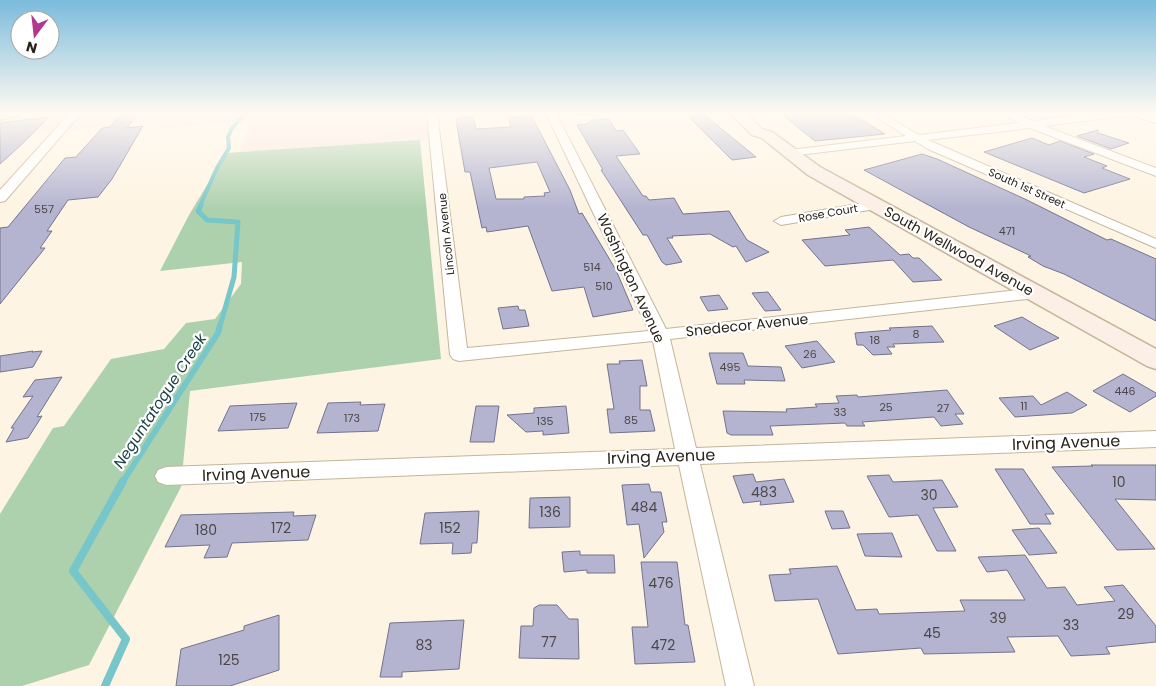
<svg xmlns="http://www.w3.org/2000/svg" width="1156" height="686" font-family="Poppins,sans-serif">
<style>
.commercial{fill:#fbe6e3}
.green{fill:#add1ad}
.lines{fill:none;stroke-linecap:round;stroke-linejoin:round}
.stream-far3{stroke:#77c6ca;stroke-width:4}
.stream-far2{stroke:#77c6ca;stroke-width:5}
.stream-far1{stroke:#77c6ca;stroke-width:6}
.stream{stroke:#77c6ca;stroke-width:8}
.building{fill:#b4b4d1;stroke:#73738e;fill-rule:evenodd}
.minor-casing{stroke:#c4b59a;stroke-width:2}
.secondary-casing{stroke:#c4b59a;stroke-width:3}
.primary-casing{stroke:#ac9078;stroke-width:2}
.minor{fill:#fff;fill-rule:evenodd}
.secondary{fill:#fbefe6;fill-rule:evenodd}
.primary{fill:#f8e0cd;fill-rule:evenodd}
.labels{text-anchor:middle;stroke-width:4.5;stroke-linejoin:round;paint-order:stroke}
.far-street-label{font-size:11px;fill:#292319;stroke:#fff}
.number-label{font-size:11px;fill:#4c4747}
.street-label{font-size:14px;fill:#292319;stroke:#fff}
.near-number-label{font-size:14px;fill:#4c4747}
.water-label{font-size:15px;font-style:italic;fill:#193f41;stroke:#fff}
.near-street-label{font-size:16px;fill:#292319;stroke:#fff}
</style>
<rect width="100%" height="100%" fill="#fef4e3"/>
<path class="commercial" d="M0,113H428L430,140L240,152L251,121L158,129L162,120L0,138Z"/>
<path class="green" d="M420,140L441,359L190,391L181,487L89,665L22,686H0V514L53,428L64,426L111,359L164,349L186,323L215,319L241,284L242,262L160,271L189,215L226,153Z"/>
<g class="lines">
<path class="stream-far3" d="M200,206L217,168L229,148L228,137L232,128L246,113"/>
<path class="stream-far2" d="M201,205L198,211L207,220L238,222L234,277L220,326"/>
<path class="stream-far1" d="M122,483L218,333L220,325"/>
<path class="stream" d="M105,686L126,639L73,571L123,481"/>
</g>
<path class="building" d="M122,113H138L127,128L143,126L112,179L98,197L68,200L47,231H52L40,248H45L0,304V228L8,227L65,158L76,157L102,128L110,127Z
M696,113H702L756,157L732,160L691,119Z
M780,113H851L885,134L815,141Z
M531,115L570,190L579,214L582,213L616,270L633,310L593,317L584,287L552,291L528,226L487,232L486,227L482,228L470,172H465L456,120L458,117L473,116L476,129L511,127L508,117ZM537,162L550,192L544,193L545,196L524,197V199H496L489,168Z
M49,117L22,144L0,164V123Z
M609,119L616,131L623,130L640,154L616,156L643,196H646L649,200L674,198L683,214L729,211L747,240L769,252L746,262L736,246L733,247L710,234L672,236L673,238H667L682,262L666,265L662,262L647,235H643L601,170H603L577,125L587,124L592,120Z
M1098,130V133L1129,143L1111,149L1077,136Z
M1032,138L1049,145L1060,141L1094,154L1084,157L1107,166L1102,168L1130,179L1084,193L984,152Z
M922,154L937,159L1027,200L1107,240L1111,239L1156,259V321L1064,274L1043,266L1028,257L1031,256L969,227L864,170Z
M869,227L900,255L909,254L913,258H919L942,280L913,282L893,260L825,266L802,240L850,235L845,230Z
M768,292L781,310L765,311L752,293Z
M719,295L728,309L708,311L700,297Z
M518,306L519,310H525L529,326L503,329L498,308Z
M1022,317L1037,326L1059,338L1030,350L994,326Z
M932,326L944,342L893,344L895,347H887L892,354L873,355L863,345H857L855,333L891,330L889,328Z
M817,341L835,362L802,368L785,346Z
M33,351L32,352L42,351L33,367L0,372V356Z
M709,353H743L748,366L781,367L785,381L744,380L745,384H717Z
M642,360L647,386H640V410H650L655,431L610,433L607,409H614L607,364H620L619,361Z
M1123,374L1156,393V396L1130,412L1093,391Z
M62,377L37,417L42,416L28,438L6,442L14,428H11L33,396L23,397L35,380Z
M947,390L964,414H955L963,424L941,426L934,417L862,422L865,426H847L845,423L770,426L773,435H731L727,433L723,411L787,412L786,409L817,407L815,404L839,403L836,396L857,395L858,397Z
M1067,392L1087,405L1072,413L1015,417L999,398L1033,396L1041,405Z
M361,402L360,405L385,404L378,431L317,433L328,403Z
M297,403L288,428L218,431L230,406Z
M476,406H499L494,442H470Z
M566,406L569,433L543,435V431L526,432L507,415L534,413V408Z
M1091,465H1156V500L1115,499L1155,549L1117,550L1052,467L1093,466Z
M995,469H1023L1054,514H1045L1051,524H1030Z
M753,474L756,482L784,479L794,502L760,505L761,501L743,503L733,476Z
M889,475L893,482L942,480L958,507L933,508L956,551H937L918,515L889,517L867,476Z
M649,484L651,492H661L667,522H662L664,532L644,558L639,524L627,525L622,485Z
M570,497V527L529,528L530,498Z
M479,511L477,543H472L471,553L452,554L453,543L420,544L425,513Z
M825,511H843L850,528L832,529Z
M294,512L293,516L316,515L308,540L232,543L227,557L204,558L210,545L165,547L181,515Z
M1039,528L1057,553L1029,555L1012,530Z
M892,533L902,557L865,556L857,534Z
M580,551V555H614L615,573H587V570L564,572L562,552Z
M1025,555L1047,588L1065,587L1077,605L1115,601L1104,587L1123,585L1156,626V642L1106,647L1110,654L1071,656L1058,636L1007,637L1015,652L924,654L921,648L838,654L818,599L775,601L769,575L791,574L789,569L837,566L856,610L877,609L879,614L965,611L960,600H1025L1007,570L987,572L978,557Z
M641,562H677L685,625H688L695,662L635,664L632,627H648Z
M539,605H557L569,619H578L579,659L519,658L521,626H533L534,608Z
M279,615V670L230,686H176L181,649L244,630V626Z
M464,620L459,669L402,672V677H380L390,623Z"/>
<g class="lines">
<g class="minor-casing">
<path id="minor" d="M70,113H81L5,201L0,202V190Z
M427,113H437L467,348L649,331L546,113H556L666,329L1035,288L1043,293L1035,298L670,339L696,448L1156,431V447L700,464L754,686H726L679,465L166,485L158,482L155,476L158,470L166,467L675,449L653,341L459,361L453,359L450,355Z
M870,113H882L919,135L1019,123L1001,113H1015L1033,121L1101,113H1146L1156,117V123L1131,115L1044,126L1156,168V176L1030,128L928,140L1156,239V248L928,149L915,141L790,156L784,153L790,150L906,136Z
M876,201L882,205L881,208L781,225L774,221L781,217Z"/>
</g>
<g class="secondary-casing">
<path id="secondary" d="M730,113H746L762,129L772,132L820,167L1156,349V369L1147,366L808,175L762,138L752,135Z"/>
</g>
<g class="primary-casing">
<path id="primary" d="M0,113H21L19,116L0,120Z"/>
</g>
<use href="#minor" class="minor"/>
<use href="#secondary" class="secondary"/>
<use href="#primary" class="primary"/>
</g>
<linearGradient id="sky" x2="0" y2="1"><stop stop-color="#7bbbdc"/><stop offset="0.54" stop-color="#fffaf2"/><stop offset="1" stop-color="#fffaf2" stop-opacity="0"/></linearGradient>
<rect width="1156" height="209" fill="url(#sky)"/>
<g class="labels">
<g class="far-street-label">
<text transform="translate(1027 188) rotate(24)" y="4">South 1st Street</text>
<text transform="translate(828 213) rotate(-10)" y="4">Rose Court</text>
<text transform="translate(446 234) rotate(-96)" y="4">Lincoln Avenue</text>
</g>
<g class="number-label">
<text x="44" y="213">557</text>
<text x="1007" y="235">471</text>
<text x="592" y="271">514</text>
<text x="604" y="290">510</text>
<text x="916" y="338">8</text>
<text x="875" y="344">18</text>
<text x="810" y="358">26</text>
<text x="730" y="371">495</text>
<text x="1125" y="395">446</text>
<text x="1024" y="410">11</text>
<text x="886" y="411">25</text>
<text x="943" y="412">27</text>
<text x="840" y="416">33</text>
<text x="258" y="421">175</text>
<text x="352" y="422">173</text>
<text x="631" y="424">85</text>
<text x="545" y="425">135</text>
</g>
<g class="street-label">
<text transform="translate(959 251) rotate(29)" y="5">South Wellwood Avenue</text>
<text transform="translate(631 278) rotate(65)" y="5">Washington Avenue</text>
<text transform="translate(747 325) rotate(-6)" y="5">Snedecor Avenue</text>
</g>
<g class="near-number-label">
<text x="1119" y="487">10</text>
<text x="764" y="497">483</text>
<text x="929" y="500">30</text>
<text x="644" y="512">484</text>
<text x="550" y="517">136</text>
<text x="281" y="533">172</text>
<text x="450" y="533">152</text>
<text x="206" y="535">180</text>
<text x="661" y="588">476</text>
<text x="1126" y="619">29</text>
<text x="998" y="623">39</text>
<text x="1071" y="630">33</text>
<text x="932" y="638">45</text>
<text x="549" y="647">77</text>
<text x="424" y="650">83</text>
<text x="663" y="650">472</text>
<text x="229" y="665">125</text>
</g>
<g class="water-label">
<text transform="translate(160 401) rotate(-57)" y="5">Neguntatogue Creek</text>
</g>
<g class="near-street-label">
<text transform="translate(1066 442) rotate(-2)" y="6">Irving Avenue</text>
<text transform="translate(661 456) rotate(-2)" y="6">Irving Avenue</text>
<text transform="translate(256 473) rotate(-2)" y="6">Irving Avenue</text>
</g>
</g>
<g transform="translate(35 35) rotate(195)"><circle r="24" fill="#ffffff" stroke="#a9a7a3"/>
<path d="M0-4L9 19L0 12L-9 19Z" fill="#b1388c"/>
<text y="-8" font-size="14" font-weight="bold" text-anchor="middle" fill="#292319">N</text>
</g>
</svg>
